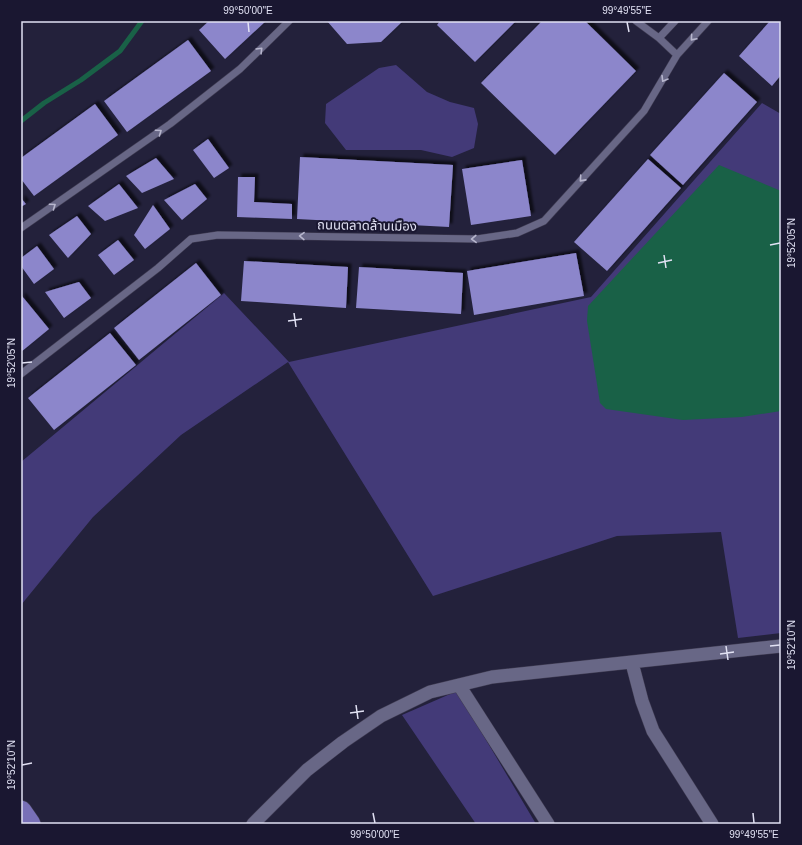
<svg xmlns="http://www.w3.org/2000/svg" width="802" height="845" font-family="Arial,'Noto Sans Thai',sans-serif">
<style>
.green{fill:#433a78}
.water{fill:#196147}
.lines{fill:none;stroke-linecap:round;stroke-linejoin:round}
.stream{stroke:#196147;stroke-width:5}
.building{fill:#8c86cb;filter:url(#shadow)}
.service-casing{stroke:#403d53;stroke-width:8}
.minor-casing{stroke:#403d53;stroke-width:14}
.primary-casing{stroke:#403d53;stroke-width:22}
.service{stroke:#686786;stroke-width:7}
.minor{stroke:#686786;stroke-width:13}
.primary{stroke:#7870b7;stroke-width:21}
.oneway{stroke:#b7b6cd}
.ticks{fill:none;stroke:#e1e1f3;stroke-width:1.5}
.labels{text-anchor:middle;stroke-width:4;stroke-linejoin:round;paint-order:stroke}
.street-label{font-size:13px;fill:#e1e1f3;stroke:#1a1731}
.neatline{fill:none;stroke:#e1e1f3;stroke-width:1.5}
.ticks-label{font-size:10px;text-anchor:middle;fill:#e1e1f3}
</style>
<defs>
<filter id="shadow"><feDropShadow dx="3.5" dy="-3.5" stdDeviation="1" flood-color="#0009"/></filter>
</defs>
<rect width="100%" height="100%" fill="#23213b"/>
<path class="green" d="M396,65L427,92L450,102L474,108L478,124L474,148L452,157L421,150H346L325,123L326,104L379,68Z
M762,103L781,114V633L738,638L721,532L617,536L433,596L288,362L181,435L93,517L21,605V462L224,293L289,362L591,297Z
M457,691L536,824H476L402,715Z"/>
<path class="water" d="M719,165L781,191V411L742,417L683,420L606,409L600,403L587,321L588,306Z"/>
<g class="lines">
<path class="stream" d="M21,121L44,103L81,80L120,51L142,21"/>
</g>
<path class="building" d="M209,21H266L225,59L199,30Z
M327,21H403L381,42L347,44Z
M440,21H516L475,62L437,25Z
M542,21H585L636,71L555,155L481,83Z
M770,21H781V75L772,86L739,56Z
M188,40L211,71L127,132L104,101Z
M724,73L757,102L683,185L650,155Z
M95,104L118,135L34,196L21,179V158Z
M208,139L229,168L214,178L193,150Z
M300,157L453,165L449,227L297,219Z
M156,158L174,179L142,193L126,176Z
M648,159L681,188L607,271L574,242Z
M522,160L531,216L471,225L462,169Z
M238,177H255L254,202L292,204V219L237,217Z
M119,184L138,208L105,221L88,206Z
M195,184L207,199L182,220L164,200Z
M21,198L26,204L21,207Z
M153,205L170,229L145,249L134,235Z
M77,216L91,234L68,258L49,235Z
M118,240L134,260L114,275L98,255Z
M37,246L54,269L34,284L21,266V258Z
M576,253L584,296L474,315L467,271Z
M244,261L348,267L346,308L241,301Z
M196,263L221,295L139,360L114,328Z
M359,267L463,273L461,314L356,308Z
M79,282L91,298L64,318L45,292Z
M22,296L49,329L21,352V297Z
M110,333L136,365L54,430L28,398Z"/>
<g class="lines">
<g class="service-casing">
<path id="service" d="M659,38L675,21
M677,55L708,21
M21,228L170,124L240,69L289,21
M21,374L158,268L191,239L218,235L477,239L517,233L544,221L644,111L677,55L659,38L636,21"/>
</g>
<g class="minor-casing">
<path id="minor" d="M632,663L642,701L653,731L712,824
M459,685L548,824
M253,824L307,770L343,742L381,716L430,692L492,677L781,646"/>
</g>
<g class="primary-casing">
<path id="primary" d="M21,811L30,824"/>
</g>
<use href="#service" class="service"/>
<use href="#minor" class="minor"/>
<use href="#primary" class="primary"/>
</g>
<defs><path id="oneway-chevron" d="M-2-3.5L2.5 0L-2 3.5" fill="none" stroke-width="1.6" stroke-linecap="round" stroke-linejoin="round"/></defs>
<g class="oneway">
<use href="#oneway-chevron" transform="translate(693 38) rotate(131)"/>
<use href="#oneway-chevron" transform="translate(260 50) rotate(-45)"/>
<use href="#oneway-chevron" transform="translate(664 79) rotate(121)"/>
<use href="#oneway-chevron" transform="translate(159 132) rotate(-35)"/>
<use href="#oneway-chevron" transform="translate(582 179) rotate(132)"/>
<use href="#oneway-chevron" transform="translate(53 206) rotate(-35)"/>
<use href="#oneway-chevron" transform="translate(302 236) rotate(-179)"/>
<use href="#oneway-chevron" transform="translate(474 239) rotate(178)"/>
</g>
<path class="ticks" d="M248,22L249,32M627,22L629,32M770,245L780,243M664,255L666,268M658,263L672,260M294,313L296,327M288,321L302,319M22,363L32,362M726,646L728,660M770,646L780,645M720,654L734,652M356,705L358,719M350,713L364,711M22,765L32,763M373,813L375,823M753,813L754,823"/>
<g class="labels">
<g class="street-label">
<text transform="translate(367 225) rotate(1)" y="5">ถนนตลาดล้านเมือง</text>
</g>
</g>
<rect width="802" height="845" fill="none" stroke="#1a1731" stroke-width="44"/>
<rect x="22" y="22" width="758" height="801" class="neatline"/>
<g class="ticks-label">
<text x="248" y="14">99°50'00"E</text>
<text x="627" y="14">99°49'55"E</text>
<text transform="translate(791 243) rotate(-90)" y="4">19°52'05"N</text>
<text transform="translate(11 363) rotate(-90)" y="4">19°52'05"N</text>
<text transform="translate(791 645) rotate(-90)" y="4">19°52'10"N</text>
<text transform="translate(11 765) rotate(-90)" y="4">19°52'10"N</text>
<text x="375" y="838">99°50'00"E</text>
<text x="754" y="838">99°49'55"E</text>
</g>
</svg>
